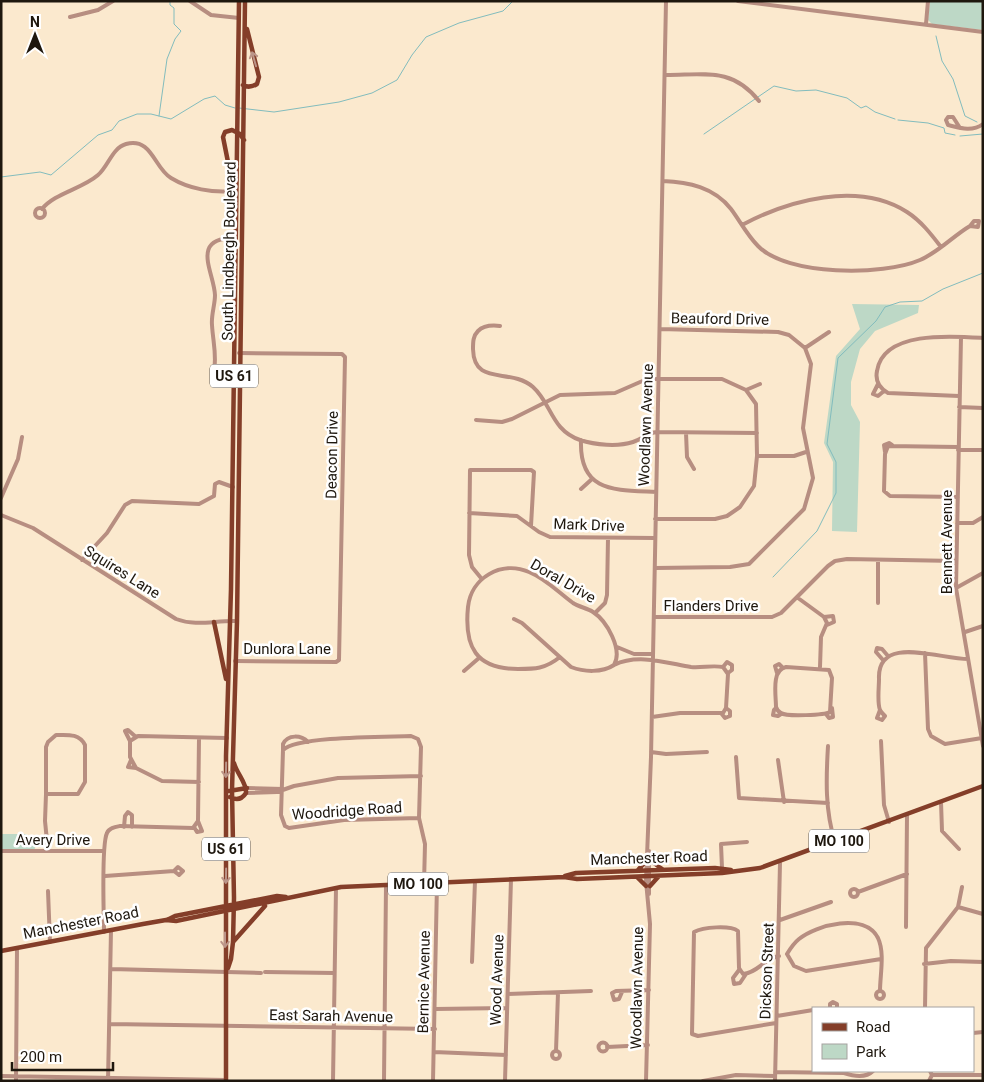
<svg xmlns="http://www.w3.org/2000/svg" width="984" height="1082" font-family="Roboto,sans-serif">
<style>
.green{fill:#bdd8c6}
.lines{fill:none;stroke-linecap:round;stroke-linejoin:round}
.stream{stroke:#82bcbd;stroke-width:1}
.minor{stroke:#b78e81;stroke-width:4}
.major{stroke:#843e29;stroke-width:4.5}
.oneway{stroke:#bb9589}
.labels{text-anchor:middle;stroke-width:5;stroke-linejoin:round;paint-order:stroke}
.shield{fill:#fff;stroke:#625d56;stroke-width:1}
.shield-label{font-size:14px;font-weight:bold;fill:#1e170e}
.street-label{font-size:15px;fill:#1e170e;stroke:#fff}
</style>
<rect width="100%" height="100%" fill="#fbe9ce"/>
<path class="green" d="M930,1H983V30L932,24L928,20Z
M852,304L919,305L918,313L875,331L860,349L851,382V405L860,422L857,532L832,531L833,462L824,443L836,356L860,329Z
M1,834H25L34,838L35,850H1Z"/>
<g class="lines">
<path class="stream" d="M936,36L942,61L953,79L965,116L977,122
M239,108L274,112L339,102L372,93L397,80L412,55L426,37L459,23L503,11L513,1
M159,116L167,59L175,39L181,31L174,24V8L170,5V1
M898,120L928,123L944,128L945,133L955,135
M704,134L774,86L796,91L816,90L847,98L861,108L866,106L875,112L895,119
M960,136L983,134
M1,177L40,172L51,175L98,135L112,130L119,121L137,114H151L171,119L204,99L215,96L225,105L235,108
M773,577L817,531L836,493V462L827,444L838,358L876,321L885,307L900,302L922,301L943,289L983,273"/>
<path class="minor" d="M190,1L211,15L239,18
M738,1L983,32
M70,17L98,10L113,1
M926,24L928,1
M666,75C705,75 732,67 759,101
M960,128L953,117H948L946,120L948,125C960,128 972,132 983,124
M663,181C688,182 714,187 731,209C740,221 747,235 758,246C787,276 883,276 920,260C939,252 953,236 970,226L974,221H979L978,227L970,226
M35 213a5 5 0 1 1 10 0a5 5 0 1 1-10 0Z
M42,209C55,193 82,189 98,175C108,167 112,148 126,144C152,137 154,168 171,178C189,189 213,193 233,191
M742,225C789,200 858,181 907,212C921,221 931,234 941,247
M500,326C492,325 484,325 478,331C473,336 473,342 473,349C474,387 510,367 533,387C552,404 551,430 580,440C595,445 618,447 633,442C642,439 647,433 657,432L757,433
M961,337L956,588L983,746
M805,348L829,332
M214,371C217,355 213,342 212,325C211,315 215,305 215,295C214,272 189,237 236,238
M878,384L873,394L878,396L884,391
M746,390L760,384
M959,396L888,393C879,388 875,381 877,371C883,330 954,336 983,338
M959,407L983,408
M476,420L502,422L512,419L560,395L615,393L647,379H722L746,390
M686,433L687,457L694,469
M581,440C579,493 615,490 656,492
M958,450H983
M885,452L884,445L889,443L892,445
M757,456H794L806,452
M581,489L592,479
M958,497L890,496L884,491L885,454L888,446L958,447
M1,498L18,459L22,437
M469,513L517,516L539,532L550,537L655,538
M1,515L33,528L176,619C197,627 215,620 237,621
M655,519H715L727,516L740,507L754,486L757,456L756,404L746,390
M957,523H973L983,517
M82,560L107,533L125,505L132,501L199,504L214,496L215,484L219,482L233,487
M655,568L730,567L749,564L804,509L813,478L803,428L811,364L805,348L789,335L778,332L660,329
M481,578L472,567L469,555L470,470H531L534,472L531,526
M956,588L983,573
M798,598L824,617L827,623L821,637L820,667
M878,603V560
M595,613L605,603L607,595L608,538
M654,617H772L781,613L828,566L835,561L847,559L956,561
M824,617L833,616L834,622L827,625
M514,619L522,623L571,667C584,672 602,673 614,665C623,650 607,621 593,612C587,608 579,607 573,603C558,592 546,579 529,572C501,560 471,578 468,607C464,647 476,669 518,669C535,669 545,669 560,657
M965,632L983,626
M617,647L634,654H653
M925,653L928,729L931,736L945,744L982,738
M883,660L876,652L877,648L882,649L888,656
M235,661L336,662L339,660L345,357L342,354L239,353
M614,665C638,653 667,663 691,667C702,668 712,665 723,667L728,674L726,708
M723,667L727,662L732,665V670L728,673
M786,667L829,670L832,678L830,712C825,715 787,717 781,713C778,712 777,710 776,707C776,695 771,670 786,667Z
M464,671L479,658
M777,673L775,666L779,664L782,667
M776,708L774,710L773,715L778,716L781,714
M880,710L877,718L882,720L885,716C883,714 881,712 880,710C877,703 879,687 879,679C877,634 939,659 968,659
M721,713L725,718L730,716V711L726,708
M826,714L829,718L833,717L832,708
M652,717L680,713H723L726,708
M56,735C67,735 79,733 85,745V782L78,794H46V747L48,742Z
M136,737L128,730L125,731L130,741V757L136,768L162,781L199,782
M130,741L138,736L227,738
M881,741L884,805L889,822
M828,746C826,779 825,811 835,842
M283,750V744C288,734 301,735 308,742
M651,752L666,754L707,752
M736,757L739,798L828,803
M131,760L128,767L136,768
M778,760L784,802
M247,788L283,789
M246,793L277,792L294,786L338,778L421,776
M46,794L45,821L48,851
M941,802L942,831L959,849
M419,818L344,820L289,828L285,826L281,815L283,750C297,736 388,737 411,736L418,739L421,747L419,818L425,844L424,884
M198,821L199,738
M124,827L125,816L128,812L132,815V827
M194,827L197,832L202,831L198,821
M1,851H104
M722,868L721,844L747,842
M105,876L174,871L178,867L183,871L179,875L174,871
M850 893a4 4 0 1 1 8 0a4 4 0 1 1-8 0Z
M48,891L50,942
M858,892L907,874
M649,894V851
M958,907L983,914
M780,920L831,902
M906,927L907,815
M104,932C104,914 101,845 107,833C109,828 115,827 120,826L193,828L198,821
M787,954C790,949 794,943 799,939C816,925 865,912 878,938C885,953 880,975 880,991
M787,954L794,966L806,971L881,959
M472,962L475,881
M924,964L951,961L983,962
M111,969L261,973
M739,970L733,978L734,984L740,983L746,974
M265,972L334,973
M876 995a4 4 0 1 1 8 0a4 4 0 1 1-8 0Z
M622,992L619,999L614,1000L612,993L616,991L649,990
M508,994L591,991
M830,1008V1004L833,1002L837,1004V1008
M925,1008L926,948L958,907L962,887
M435,1009L507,1008
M777,1016L813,1010
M776,1023L698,1036L692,1034L694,932C703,927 730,925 738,931L739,968L743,974C757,973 765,958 779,956
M110,1024L435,1029
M973,1033L983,1032
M598.5 1047a4.5 4.5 0 1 1 9 0a4.5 4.5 0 1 1-9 0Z
M607,1047L648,1045
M556,1051L558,993
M552 1055a4 4 0 1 1 8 0a4 4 0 1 1-8 0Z
M434,1052L506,1055
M846,1071L844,1073C853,1076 865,1079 873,1071
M775,1072L844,1073
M932,1075H983
M1,1076L226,1080
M16,1081L17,948
M108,1081L111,930
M333,1081L336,888
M384,1081L386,885
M433,1081L437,883
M505,1081L511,879
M646,1081L650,924L646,881L651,757L666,1
M703,1081L736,1075L775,1076
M775,1081L780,863
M929,1081L932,1075L930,1071"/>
<path class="major" d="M243,85C248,88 252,87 257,84L259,77L247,29
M235,197L223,137L225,132L232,130L240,134L244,140
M214,622L226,679
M229,791L247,788
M230,797C237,801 242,799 246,793C247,783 237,774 234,763
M650,860L662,869
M638,870L647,860
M565,876L576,873L715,868L731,870
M637,877L646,886
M650,886L659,876
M167,920L175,916L277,896L286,897
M233,942L265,906
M1,951L143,924L166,920L176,921L341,887L564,877L577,879L722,873L760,868L983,786
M228,968L231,959L233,942L234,898L232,790L237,621L245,1
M226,1081V756L231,589L239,1"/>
</g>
<defs><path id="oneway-shaft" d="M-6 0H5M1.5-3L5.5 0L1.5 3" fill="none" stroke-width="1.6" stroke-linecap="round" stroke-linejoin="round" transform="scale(1.25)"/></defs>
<g class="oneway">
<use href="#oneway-shaft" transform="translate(254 59) rotate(-106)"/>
<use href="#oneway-shaft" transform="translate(226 770) rotate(91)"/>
<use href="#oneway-shaft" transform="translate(226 876) rotate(91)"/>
<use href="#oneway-shaft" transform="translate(225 940) rotate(90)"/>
</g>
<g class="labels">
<g class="shield">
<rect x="210" y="364.5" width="48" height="23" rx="4"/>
<rect x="809" y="829.5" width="60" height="23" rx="4"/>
<rect x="202" y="837.5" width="48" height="23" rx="4"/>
<rect x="388" y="872.5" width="60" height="23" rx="4"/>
</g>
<g class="shield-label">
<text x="234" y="381">US 61</text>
<text x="839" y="846">MO 100</text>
<text x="226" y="854">US 61</text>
<text x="418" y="889">MO 100</text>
</g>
<g class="street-label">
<text transform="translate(229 251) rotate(-89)" y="5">South Lindbergh Boulevard</text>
<text transform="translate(720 319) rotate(1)" y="5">Beauford Drive</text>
<text transform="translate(646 425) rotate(-88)" y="5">Woodlawn Avenue</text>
<text transform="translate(332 455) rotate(-89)" y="5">Deacon Drive</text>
<text transform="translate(589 525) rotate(2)" y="5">Mark Drive</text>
<text transform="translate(947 542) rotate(-90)" y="5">Bennett Avenue</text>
<text transform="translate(122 572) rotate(32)" y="5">Squires Lane</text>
<text transform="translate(563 581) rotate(30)" y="5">Doral Drive</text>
<text x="711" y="611">Flanders Drive</text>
<text x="287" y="654">Dunlora Lane</text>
<text transform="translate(347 811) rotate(-4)" y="5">Woodridge Road</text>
<text x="53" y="845">Avery Drive</text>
<text transform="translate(649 858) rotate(-2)" y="5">Manchester Road</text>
<text transform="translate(81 923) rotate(-11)" y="5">Manchester Road</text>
<text transform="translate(767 971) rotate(-88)" y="5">Dickson Street</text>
<text transform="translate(497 980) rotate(-88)" y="5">Wood Avenue</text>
<text transform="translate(424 982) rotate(-89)" y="5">Bernice Avenue</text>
<text transform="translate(637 988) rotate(-89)" y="5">Woodlawn Avenue</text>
<text transform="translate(331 1016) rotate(1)" y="5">East Sarah Avenue</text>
</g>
</g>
<rect width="984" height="1082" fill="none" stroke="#1e170e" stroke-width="5"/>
<rect x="812" y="1007" width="162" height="65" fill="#ffffff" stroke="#a5a29f"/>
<rect x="822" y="1023" width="25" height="8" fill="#843e29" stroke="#a5a29f"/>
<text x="856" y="1032" font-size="15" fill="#1e170e">Road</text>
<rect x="822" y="1044" width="25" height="15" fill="#bdd8c6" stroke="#a5a29f"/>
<text x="856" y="1057" font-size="15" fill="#1e170e">Park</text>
<g transform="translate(35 35)" stroke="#ffffff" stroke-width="4" paint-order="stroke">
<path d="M0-4L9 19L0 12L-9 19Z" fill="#1e170e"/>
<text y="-8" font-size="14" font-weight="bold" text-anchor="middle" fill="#1e170e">N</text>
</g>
<path d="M12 1062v8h101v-8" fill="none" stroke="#1e170e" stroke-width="2.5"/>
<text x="20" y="1062" font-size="15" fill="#1e170e" stroke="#ffffff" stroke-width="4" paint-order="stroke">200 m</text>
</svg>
